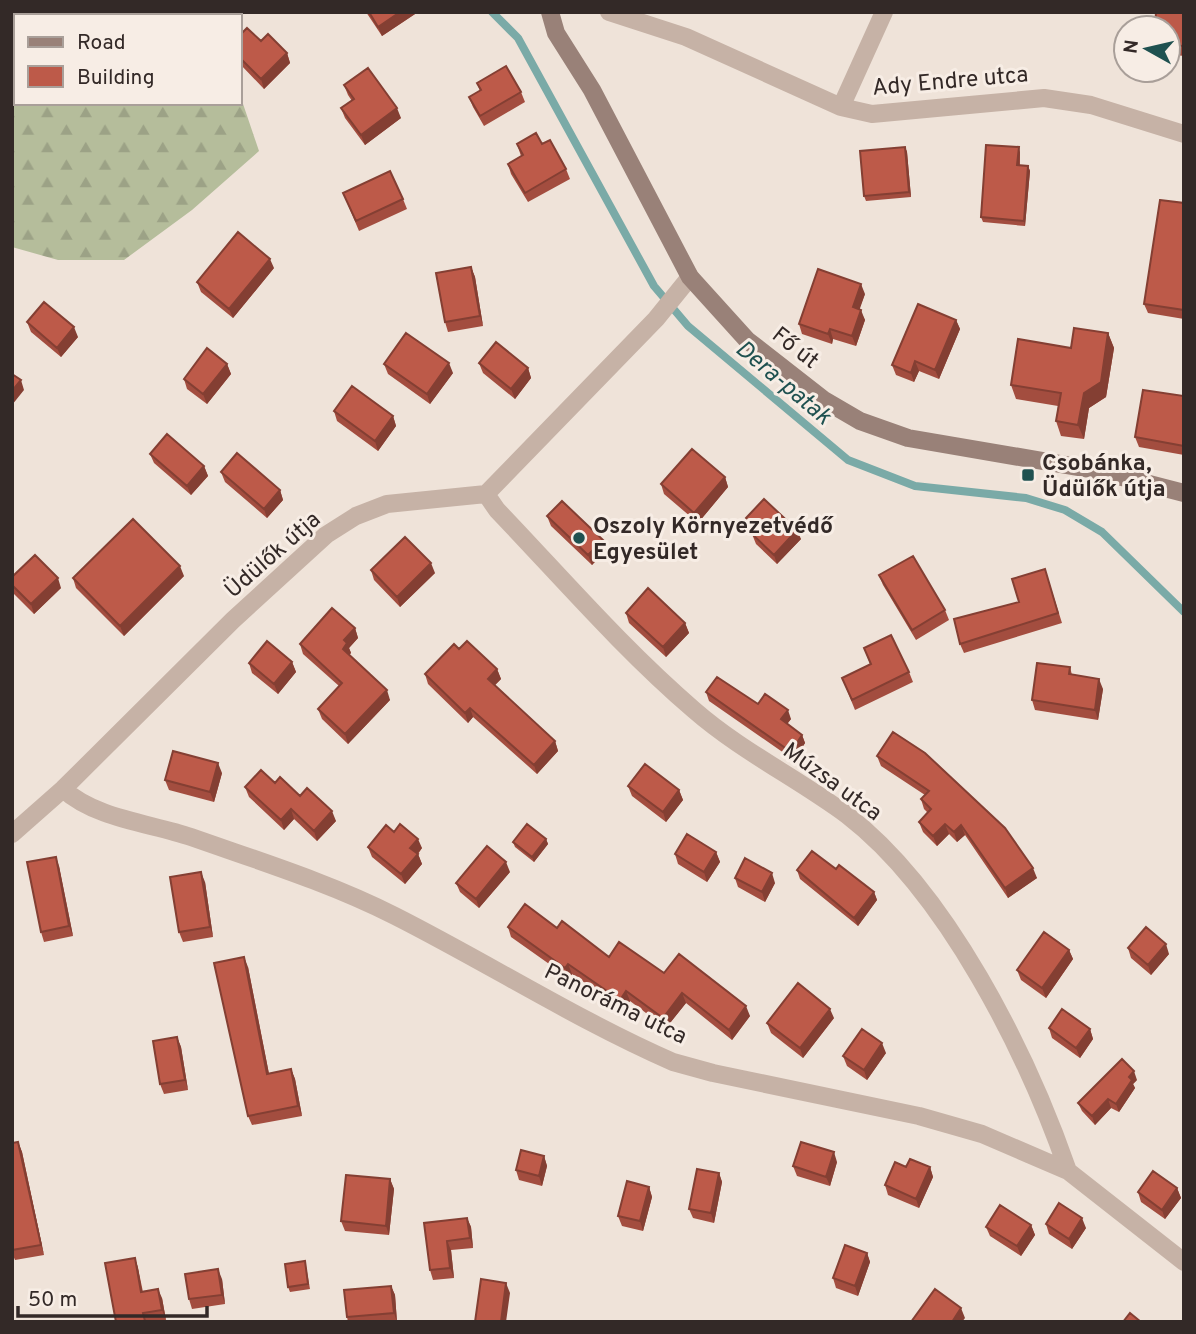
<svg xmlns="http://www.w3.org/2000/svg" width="1196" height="1334" font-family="Overpass,sans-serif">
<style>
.forest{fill:url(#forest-firs)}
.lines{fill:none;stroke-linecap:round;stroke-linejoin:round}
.stream{stroke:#7aaaa7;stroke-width:8}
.street{stroke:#c6b2a6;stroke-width:18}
.secondary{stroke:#998178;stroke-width:18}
.wall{fill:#a34d3f}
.shaded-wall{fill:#843f33}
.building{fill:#bd5a49;stroke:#843f33;stroke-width:2}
.poi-dot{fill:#1f5150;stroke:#f7ede5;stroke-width:2.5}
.labels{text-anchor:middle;stroke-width:6;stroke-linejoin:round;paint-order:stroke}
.street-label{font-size:23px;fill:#332927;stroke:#f7ede5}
.poi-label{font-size:23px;font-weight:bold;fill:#332927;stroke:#f7ede5;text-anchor:start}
.water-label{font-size:24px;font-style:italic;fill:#1f5150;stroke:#f7ede5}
</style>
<defs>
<pattern id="forest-firs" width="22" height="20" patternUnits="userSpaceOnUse" patternTransform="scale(1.75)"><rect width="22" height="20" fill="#b5bd9b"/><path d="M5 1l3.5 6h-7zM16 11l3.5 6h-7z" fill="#9ca286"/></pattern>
</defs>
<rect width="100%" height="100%" fill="#efe3d9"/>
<path class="forest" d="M12,12H165L169,16H16V103H240V95L259,151L192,210L124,260H58L12,247Z"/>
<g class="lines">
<path class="stream" d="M492,12L518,38L654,286L688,326L848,460L915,486L1026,498L1065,510L1102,532L1184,612"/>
<path class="street" d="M609,12L686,37L841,107L872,114L1044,98L1091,105L1184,134
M841,107L884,12
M486,494L497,510C562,578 623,649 694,710C741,751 797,778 847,815C947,892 1027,1053 1068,1171
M63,789C96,819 150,823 191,837C259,861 330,883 395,916C488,963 577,1020 673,1062L713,1073L919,1116L982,1134L1068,1171L1184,1262
M12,834L63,789L233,620L326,535L356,516L387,504L486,494L656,319L690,277"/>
<path class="secondary" d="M550,12L556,33L592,90L690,277L747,340L824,400L860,421L908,438L1095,470L1184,493"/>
</g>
<path class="wall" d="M366,12H418L382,36Z
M1184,12V56L1168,54V28Z
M240,35L261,41L287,53L290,63L264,89L240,64Z
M477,83L521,92L525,102L484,126L473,107L469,97L480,91Z
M344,85L401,118L365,145L345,118L341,108L352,101L348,95Z
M517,144L566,169L570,179L528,202L511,174L508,164L521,156Z
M905,147L907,152L911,197L866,201L864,196Z
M1020,152V165L1028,166L1030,171L1025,226L983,222L981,217Z
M343,193L403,199L407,209L359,231Z
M1184,203V319L1148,313L1144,304Z
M471,267L475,277L483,326L448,332L445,322Z
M274,268L233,318L201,292L197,282Z
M865,294L859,309L865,320L856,346L833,339L832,344L802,334L799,324Z
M956,320L960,329L939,379L919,371L914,382L896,375L892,365Z
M27,322L78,337L61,357L31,332Z
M1108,333L1114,348L1106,397L1089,408L1084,439L1061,436L1056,421L1058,406L1016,399L1011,385L1071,348Z
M479,363L528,368L531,378L515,399L483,373Z
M227,364L231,374L207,404L187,389L184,379Z
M384,364L453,373L430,404L388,374Z
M1184,396V455L1139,447L1135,437Z
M334,411L393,416L396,426L378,451L337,421Z
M150,454L204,466L208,476L191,495L154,463Z
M221,472L280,490L283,500L267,518L225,482Z
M725,477L728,487L698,523L664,494L661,484Z
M547,516L606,550L592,565L551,526Z
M746,518L801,539L777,564L756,544L752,534L754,532L750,528Z
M1045,569L1062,623L964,653L960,644L1019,602Z
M371,570L435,573L400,607L374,580Z
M879,575L945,610L949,620L916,640L883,585Z
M184,576L124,636L76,588L73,578Z
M12,577L61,588L34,614L12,592Z
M626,613L685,623L689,633L666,657L629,623Z
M355,628L358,638L349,648L351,653L349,655L390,700L348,744L322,719L318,709L339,686L303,654L300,644Z
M864,648L909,672L913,682L855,710L842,678L870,664Z
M459,649L497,669L501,679L495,685L555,741L558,751L537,774L473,717L468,723L428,684L425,674Z
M292,662L296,672L278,694L252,673L249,663Z
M1070,667L1072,675L1103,689L1098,720L1035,710L1032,700Z
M706,692L758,704L791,719L787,724L802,735L805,743L794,760L709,701Z
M893,732L1037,878L1008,898L965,835L957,842L949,834L937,846L923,832L919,822L928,813L924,809L921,799L925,795L881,766L877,756Z
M222,773L214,802L169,790L165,780Z
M275,783L300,796L336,821L317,841L294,819L284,830L249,797L245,787Z
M628,786L679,790L683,800L666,822L632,796Z
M394,832L422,848L418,854L422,864L405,884L372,857L368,847Z
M546,839L548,844L534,862L515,847L513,842Z
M716,852L720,862L707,882L678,864L675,854Z
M59,866L73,936L44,942L41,932Z
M836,869L874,892L877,900L858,926L800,879L797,870Z
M510,872L479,908L460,892L456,883Z
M735,878L775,883L765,902L738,887Z
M205,882L213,937L183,942L179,932Z
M508,927L557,928L609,957L664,973L750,1016L732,1040L686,1003L666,1028L630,1001L624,1010L572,974L569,978L511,937Z
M1128,948L1169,954L1151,975L1131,958Z
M1069,950L1073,959L1046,998L1021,980L1017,970Z
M248,967L269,1074L291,1069L295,1079L302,1116L252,1125L248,1116Z
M834,1018L803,1058L771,1033L767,1023Z
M1049,1028L1090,1029L1093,1039L1080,1058L1052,1038Z
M177,1037L181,1047L188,1090L164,1094L160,1084Z
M886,1053L867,1080L847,1066L843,1056Z
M1137,1080L1133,1084L1135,1088L1119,1112L1111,1108L1095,1125L1082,1111L1078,1103Z
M18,1142L22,1152L44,1255L15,1260L12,1253V1143Z
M544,1156L547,1166L542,1186L519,1180L516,1170Z
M837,1162L830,1186L797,1176L793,1166Z
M906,1167H930L933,1177L919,1208L888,1195L885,1185Z
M719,1173L722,1182L714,1223L693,1218L689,1209Z
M390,1179L394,1189L389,1235L345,1231L341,1221Z
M649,1187L652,1197L643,1231L622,1226L618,1216Z
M1177,1188L1181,1198L1165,1219L1141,1202L1138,1192Z
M467,1218L471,1227L473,1248L451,1250L454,1278L433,1280L430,1270L424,1223Z
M1046,1224L1086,1228L1072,1249L1049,1234Z
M1031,1225L1035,1235L1021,1256L990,1236L986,1227Z
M867,1253L870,1262L858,1296L836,1288L833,1278Z
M135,1258L138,1268L143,1292L162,1298L166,1320L153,1322H116Z
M306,1266L310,1289L290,1292L288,1287Z
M222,1279L225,1304L192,1309L189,1299Z
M391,1286L395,1295L397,1322H348L347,1317Z"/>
<path class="shaded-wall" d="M400,12H418L382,36L378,27Z
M287,53L290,63L264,89L261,79Z
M397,108L401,118L365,145L361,135Z
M905,147L907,152L911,197L909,192Z
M1019,147L1020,152L1019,170L1017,165Z
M1028,166L1030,171L1025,226L1024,221Z
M270,259L274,268L233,318L229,309Z
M471,267L475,277L483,326L480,316Z
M861,284L865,294L857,317L853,307Z
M861,310L865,320L856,346L852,336Z
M956,320L960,329L939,379L935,370Z
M74,327L78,337L61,357L57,348Z
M830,329L833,339L832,344L828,334Z
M1108,333L1114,348L1106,397L1089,408L1084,439L1078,425L1084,393Z
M915,361L919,371L914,382L911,373Z
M449,363L453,373L430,404L427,394Z
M227,364L231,374L207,404L203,394Z
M528,368L531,378L515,399L511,389Z
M21,380L24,390L12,405V391Z
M393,416L396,426L378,451L375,441Z
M204,466L208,476L191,495L187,486Z
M725,477L728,487L698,523L694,513Z
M280,490L283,500L267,518L264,509Z
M797,530L801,539L777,564L774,555Z
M603,540L606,550L592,565L588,555Z
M431,563L435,573L400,607L397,597Z
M180,566L184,576L124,636L120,626Z
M58,578L61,588L34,614L31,604Z
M685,623L689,633L666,657L663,647Z
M355,628L358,638L349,648L351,653L346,658L343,649L344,640Z
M292,662L296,672L278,694L274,684Z
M497,669L501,679L491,689L488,679Z
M1099,679L1103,689L1098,720L1095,710Z
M387,690L390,700L348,744L345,734Z
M470,708L473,717L468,723L465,713Z
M788,710L791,719L784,728L781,719Z
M802,735L805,743L794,760L791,752Z
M555,741L558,751L537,774L534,765Z
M218,763L222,773L214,802L210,792Z
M679,790L683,800L666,822L663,812Z
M291,809L294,819L284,830L281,820Z
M332,811L336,821L317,841L314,831Z
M945,824L949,834L937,846L933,836Z
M961,825L965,835L957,842L954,832Z
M418,839L422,848L414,858L410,848Z
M546,839L548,844L534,862L532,857Z
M716,852L720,862L707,882L704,872Z
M418,854L422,864L405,884L401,874Z
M56,857L59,866L73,936L69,926Z
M506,862L510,872L479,908L476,899Z
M1033,868L1037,878L1008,898L1005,888Z
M201,872L205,882L213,937L210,927Z
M772,873L775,883L765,902L762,892Z
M874,892L877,900L858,926L854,918Z
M1166,944L1169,954L1151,975L1148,965Z
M1069,950L1073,959L1046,998L1042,988Z
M244,957L248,967L271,1084L267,1074Z
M568,964L572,974L569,978L565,968Z
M626,991L630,1001L624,1010L620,1000Z
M682,993L686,1003L666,1028L663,1018Z
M746,1006L750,1016L732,1040L729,1030Z
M830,1009L834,1018L803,1058L800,1048Z
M1090,1029L1093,1039L1080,1058L1076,1048Z
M177,1037L181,1047L188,1090L185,1080Z
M882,1043L886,1053L867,1080L864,1070Z
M291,1069L295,1079L302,1116L298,1106Z
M1134,1071L1137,1080L1133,1084L1135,1088L1119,1112L1116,1104L1129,1077Z
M1108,1099L1111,1108L1095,1125L1092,1116Z
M18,1142L22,1152L44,1255L41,1245Z
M834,1152L837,1162L830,1186L826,1177Z
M544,1156L547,1166L542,1186L539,1176Z
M930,1167L933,1177L919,1208L916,1199Z
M719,1173L722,1182L714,1223L711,1213Z
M390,1179L394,1189L389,1235L386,1226Z
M649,1187L652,1197L643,1231L640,1221Z
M1177,1188L1181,1198L1165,1219L1162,1210Z
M467,1218L471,1227L473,1248L470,1238Z
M1082,1218L1086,1228L1072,1249L1069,1239Z
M1031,1225L1035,1235L1021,1256L1017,1246Z
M447,1241L451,1250L454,1278L450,1268Z
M867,1253L870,1262L858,1296L855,1286Z
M135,1258L138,1268L144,1302L141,1292Z
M218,1269L222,1279L225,1304L222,1295Z
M506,1283L510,1293L506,1322H501Z
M391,1286L395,1295L397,1322L394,1313Z
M158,1289L162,1298L166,1320L162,1310Z
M961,1308L965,1318L962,1322H952Z"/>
<path class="building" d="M369,12H400L378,27Z
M1156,12H1184V46L1168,45V28H1155Z
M247,28L261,41L268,34L287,53L261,79L240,58V35Z
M506,66L521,92L480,116L469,97L481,90L477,83Z
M368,68L397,108L361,135L341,108L354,99L344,85Z
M536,133L542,144L550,140L566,169L525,193L508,164L523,155L517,144Z
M986,145L1019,147L1017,165L1028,166L1024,221L981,217Z
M905,147L909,192L864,196L860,151Z
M390,171L403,199L356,221L343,193Z
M1160,200L1184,203V310L1144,304Z
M238,232L270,259L229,309L197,282Z
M471,267L480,316L445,322L436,273Z
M818,269L861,284L853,307L861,310L852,336L830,329L828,334L799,324Z
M44,302L74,327L57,348L27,322Z
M918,304L956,320L935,370L915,361L911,373L892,365Z
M1074,328L1108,333L1101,382L1084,393L1078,425L1056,421L1061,393L1011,385L1018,339L1071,348Z
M406,333L449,363L427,394L384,364Z
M496,342L528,368L511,389L479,363Z
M207,348L227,364L203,394L184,379Z
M12,374L21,380L12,391Z
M352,386L393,416L375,441L334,411Z
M1143,390L1184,396V446L1135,437Z
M167,434L204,466L187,486L150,454Z
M692,449L725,477L694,513L661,484Z
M237,453L280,490L264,509L221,472Z
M764,499L797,530L774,555L752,534L757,529L746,518Z
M562,501L603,540L588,555L547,516Z
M133,519L180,566L120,626L73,578Z
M405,537L431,563L397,597L371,570Z
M35,555L58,578L31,604L12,585V577Z
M913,556L945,610L912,630L879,575Z
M1045,569L1058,613L960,644L954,619L1019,602L1012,579Z
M648,588L685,623L663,647L626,613Z
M332,608L355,628L344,640L347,643L343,649L387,690L345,734L318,709L342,683L300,644Z
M891,635L909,672L852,700L842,678L871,664L864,648Z
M267,641L292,662L274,684L249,663Z
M467,641L497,669L488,679L555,741L534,765L470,708L465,713L425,674L454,644L459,649Z
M1037,663L1070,667L1069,674L1099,679L1095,710L1032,700Z
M717,677L758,704L765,694L788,710L781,719L802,735L791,752L706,692Z
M893,732L925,753L1005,828L1033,868L1005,888L961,825L954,832L945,824L933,836L919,822L931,809L921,799L929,791L877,756Z
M173,751L218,763L210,792L165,780Z
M645,764L679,790L663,812L628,786Z
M261,770L275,783L280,777L300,796L307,788L332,811L314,831L291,809L281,820L245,787Z
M400,824L418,839L410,848L418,854L401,874L368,847L386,825L394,832Z
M527,824L546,839L532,857L513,842Z
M687,834L716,852L704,872L675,854Z
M487,846L506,862L476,899L456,883Z
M812,851L836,869L839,865L874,892L854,918L797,870Z
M56,857L69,926L41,932L27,862Z
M745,858L772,873L762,892L735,878Z
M201,872L210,927L179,932L170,877Z
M525,904L557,928L562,921L609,957L619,942L664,973L679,954L746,1006L729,1030L682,993L663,1018L626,991L620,1000L568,964L565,968L508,927Z
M1146,927L1166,944L1148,965L1128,948Z
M1044,932L1069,950L1042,988L1017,970Z
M244,957L267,1074L291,1069L298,1106L248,1116L214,963Z
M798,983L830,1009L800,1048L767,1023Z
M1062,1009L1090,1029L1076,1048L1049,1028Z
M862,1029L882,1043L864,1070L843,1056Z
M177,1037L185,1080L160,1084L153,1041Z
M1122,1059L1134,1071L1129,1077L1132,1080L1116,1104L1108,1099L1092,1116L1078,1103Z
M18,1142L41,1245L12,1250V1143Z
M801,1142L834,1152L826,1177L793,1166Z
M521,1150L544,1156L539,1176L516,1170Z
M910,1159L930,1167L916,1199L885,1185L895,1162L906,1167Z
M697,1169L719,1173L711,1213L689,1209Z
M1153,1171L1177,1188L1162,1210L1138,1192Z
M346,1175L390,1179L386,1226L341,1221Z
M627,1181L649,1187L640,1221L618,1216Z
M1059,1203L1082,1218L1069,1239L1046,1224Z
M1000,1205L1031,1225L1017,1246L986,1227Z
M467,1218L470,1238L447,1241L450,1268L430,1270L424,1223Z
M845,1245L867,1253L855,1286L833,1278Z
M135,1258L141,1292L158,1289L162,1310L143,1313L145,1321L116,1322L105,1263Z
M305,1261L308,1284L288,1287L285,1264Z
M218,1269L222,1295L189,1299L185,1274Z
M481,1279L506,1283L501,1322H475Z
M391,1286L394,1313L347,1317L344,1290Z
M935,1289L961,1308L952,1322H911Z
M1130,1313L1141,1322H1123Z"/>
<g class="poi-dot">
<rect x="1021" y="468" width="14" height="14" rx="3.5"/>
<circle cx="579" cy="538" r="7"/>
</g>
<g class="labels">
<g class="street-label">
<text transform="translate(950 80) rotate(-5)" y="8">Ady Endre utca</text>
<text transform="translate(796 347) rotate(38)" y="8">Fő út</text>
<text transform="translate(272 554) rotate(-41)" y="8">Üdülők útja</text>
<text transform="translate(833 781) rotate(36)" y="8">Múzsa utca</text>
<text transform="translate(616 1003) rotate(26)" y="8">Panoráma utca</text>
</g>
<g class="poi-label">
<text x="1042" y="470">Csobánka,<tspan x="1042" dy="26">Üdülők útja</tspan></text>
<text x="593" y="533">Oszoly Környezetvédő<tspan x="593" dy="26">Egyesület</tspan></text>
</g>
<g class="water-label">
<text transform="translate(784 382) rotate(40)" y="8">Dera-patak</text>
</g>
</g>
<rect width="1196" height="1334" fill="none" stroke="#332927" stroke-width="28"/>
<rect x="14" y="14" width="228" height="91" fill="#f7ede5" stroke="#a99f99" stroke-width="2"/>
<rect x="28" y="37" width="35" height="10" fill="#998178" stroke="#a99f99" stroke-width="2"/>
<text x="77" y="49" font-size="21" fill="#332927">Road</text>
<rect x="28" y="66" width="35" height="21" fill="#bd5a49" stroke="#a99f99" stroke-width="2"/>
<text x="77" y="84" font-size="21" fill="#332927">Building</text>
<g transform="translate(1147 49) rotate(278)"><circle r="33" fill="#f7ede5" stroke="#a99f99" stroke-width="2"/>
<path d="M0-5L12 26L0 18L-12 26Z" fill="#1f5150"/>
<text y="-10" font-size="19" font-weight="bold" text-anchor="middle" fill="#332927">N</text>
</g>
<path d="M18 1306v10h189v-10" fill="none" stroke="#332927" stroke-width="3.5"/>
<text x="28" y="1306" font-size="21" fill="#332927" stroke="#f7ede5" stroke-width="5" paint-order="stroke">50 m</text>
</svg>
